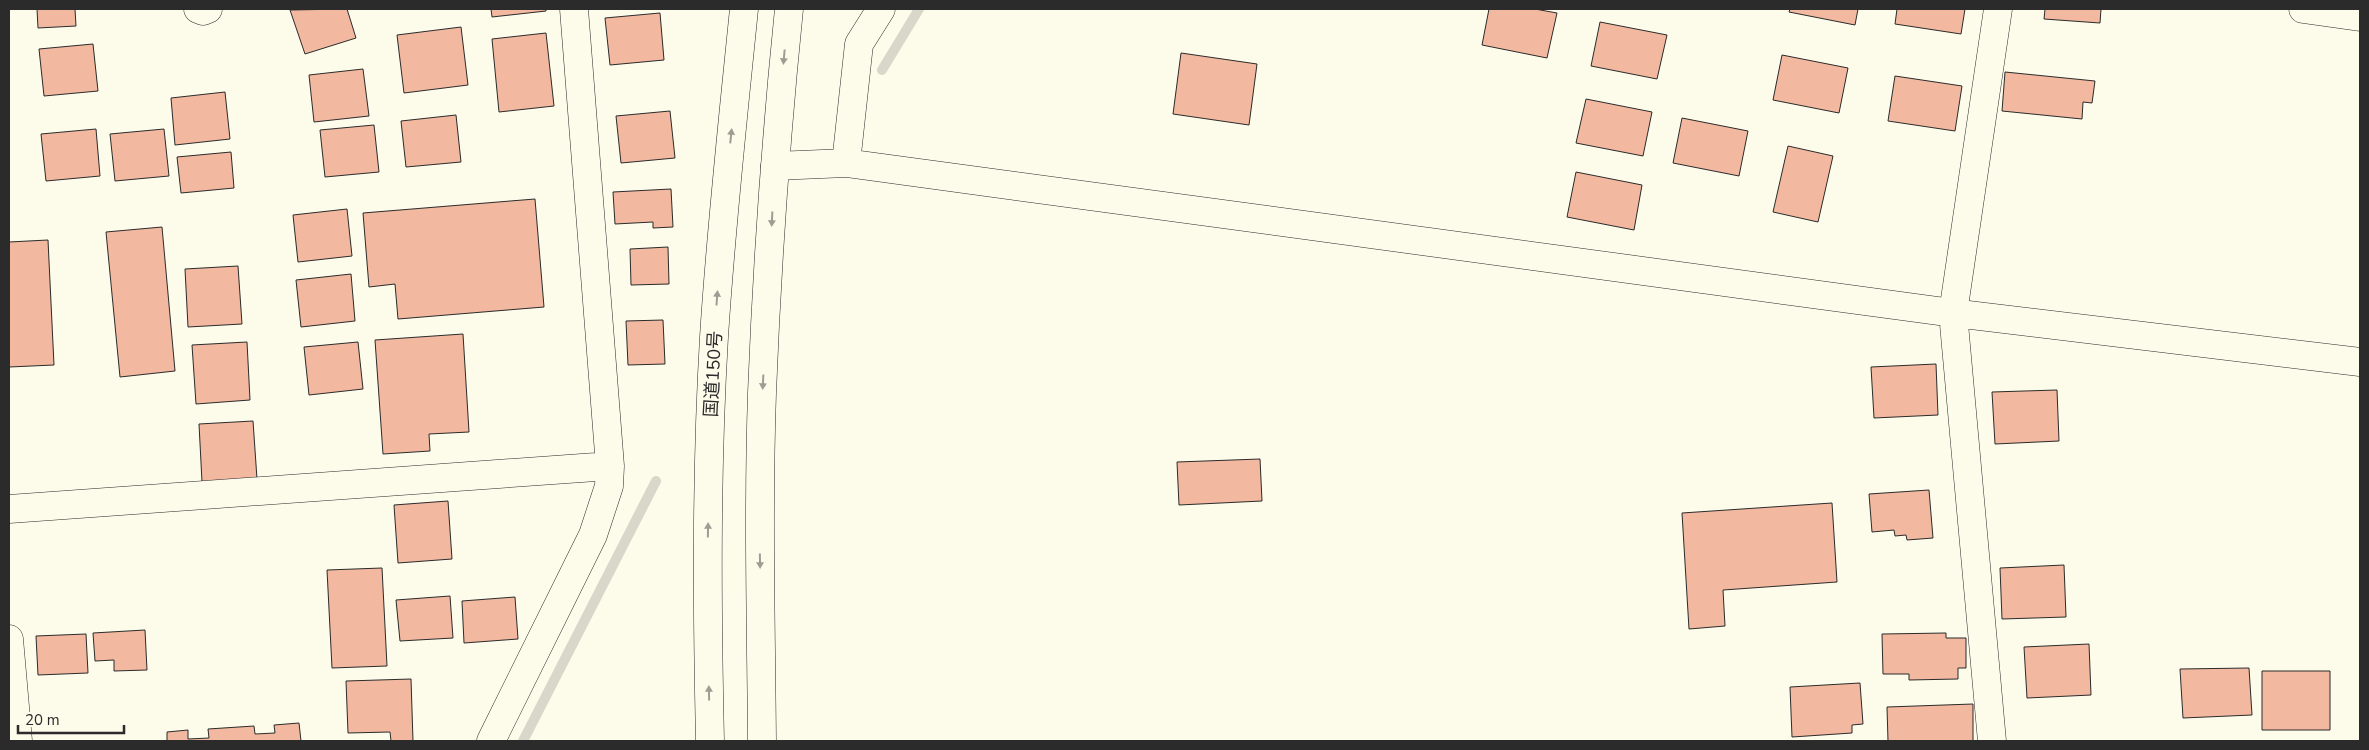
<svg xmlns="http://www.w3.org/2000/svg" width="2369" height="750" font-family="'Nunito Sans','Noto Sans JP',sans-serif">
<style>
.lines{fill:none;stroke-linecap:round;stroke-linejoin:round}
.stream{stroke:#d8d7c9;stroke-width:10}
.building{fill:#f2b8a0;stroke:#2b2b2b}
.minor-casing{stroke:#2b2b2b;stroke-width:29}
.highway-casing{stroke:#2b2b2b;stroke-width:29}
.minor{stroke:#fdfbea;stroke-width:28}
.highway{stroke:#fdfbea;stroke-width:28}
.oneway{fill:#9e9d94}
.labels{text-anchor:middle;stroke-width:4;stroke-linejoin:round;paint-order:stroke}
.street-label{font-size:18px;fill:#2b2b2b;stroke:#fdfbea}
</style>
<rect width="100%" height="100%" fill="#fdfbea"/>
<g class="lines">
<path class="stream" d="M882,70L919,9
M523,741L656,481"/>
</g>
<path class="building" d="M37,9H75L76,26L38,28Z
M347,9L356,38L305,54L290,10Z
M491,9H546V11L492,17Z
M1489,9H1535L1557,13L1547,58L1482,45Z
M1790,9H1858L1855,25L1789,12Z
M1897,9H1965L1961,34L1895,24Z
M2045,9H2101L2100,23L2044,19Z
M660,13L664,60L610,65L605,18Z
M1600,22L1667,35L1657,79L1591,66Z
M461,27L468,85L404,93L397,35Z
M546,33L554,106L499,112L492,39Z
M93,44L98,91L44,96L39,49Z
M1181,53L1257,64L1249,125L1173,114Z
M1782,55L1848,68L1839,113L1773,100Z
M363,69L369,116L314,122L309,75Z
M2005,72L2095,81L2092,103L2083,102L2082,119L2002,111Z
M1895,76L1962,86L1955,131L1888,121Z
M225,92L230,139L175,145L171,98Z
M1586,99L1652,112L1643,156L1576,143Z
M670,111L675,158L621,163L616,116Z
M456,115L461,162L406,167L401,121Z
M1682,118L1748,131L1739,176L1673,163Z
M374,125L379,172L325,177L320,130Z
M96,129L100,176L46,181L41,134Z
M164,129L169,176L115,181L110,134Z
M1788,146L1833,156L1818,222L1773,212Z
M231,152L234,188L181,193L177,157Z
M1576,172L1642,185L1634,230L1567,217Z
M671,189L673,227L653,228V222L615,224L613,192Z
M535,199L544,307L398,319L395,284L369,287L363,213Z
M347,209L352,256L298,262L293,215Z
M162,227L175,371L120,377L106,232Z
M48,240L54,365L9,367V242Z
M668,247L669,284L631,285L630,249Z
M238,266L242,324L188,327L185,269Z
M351,274L355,321L301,327L296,280Z
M663,320L665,364L628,365L626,321Z
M463,334L469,432L429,434L430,451L383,454L375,340Z
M247,342L250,400L196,404L192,345Z
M358,342L363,389L309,395L304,347Z
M1936,364L1938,415L1874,418L1871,367Z
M2057,390L2059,441L1995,444L1992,392Z
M253,421L257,479L202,482L199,424Z
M1260,459L1262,501L1179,505L1177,462Z
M1929,490L1933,538L1907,540L1906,535L1895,536L1894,530L1872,532L1869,494Z
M448,501L452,559L398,563L394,505Z
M1832,503L1837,582L1723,590L1725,626L1689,629L1682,513Z
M2064,565L2066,617L2002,619L2000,568Z
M382,568L387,666L332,668L327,570Z
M450,596L453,638L400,641L396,600Z
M515,597L518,639L464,643L462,601Z
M145,630L147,670L114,671V660L95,661L93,633Z
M1946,633V638H1966V668H1958V679L1909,680V674H1883L1882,634Z
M86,634L88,673L38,675L36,636Z
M2089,644L2091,695L2027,698L2024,647Z
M2249,668L2252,715L2183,718L2180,669Z
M2262,671H2330V730H2262Z
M411,679L413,741H391L390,732L348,733L346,681Z
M1860,683L1863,724L1852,725V733L1792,737L1790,687Z
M1973,704V741H1888L1887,707Z
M299,723L301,741H167V732L188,730V739L209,738L208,729L254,726L255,734L275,733L274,725Z"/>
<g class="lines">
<g class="minor-casing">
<path id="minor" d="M198,9L203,11L208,9
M2303,9L2360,17
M846,163L859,44L881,9
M775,166L846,163L1953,313L2360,362
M9,509L610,466
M9,639L18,741
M491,741L593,535L609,486L610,466L574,9
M1992,741L1953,313L1998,9"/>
</g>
<g class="highway-casing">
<path id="highway" d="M710,741C707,606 706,471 714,337C721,227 733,118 744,9
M762,741C761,625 758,509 762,393C767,265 776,136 789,9"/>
</g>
<use href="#minor" class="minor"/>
<use href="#highway" class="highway"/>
</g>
<defs><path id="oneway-solid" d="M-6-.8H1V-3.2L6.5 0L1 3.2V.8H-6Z" transform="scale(1.25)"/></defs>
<g class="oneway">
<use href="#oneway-solid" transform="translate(784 57) rotate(95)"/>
<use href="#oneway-solid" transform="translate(731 136) rotate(-84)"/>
<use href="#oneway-solid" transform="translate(772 219) rotate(93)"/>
<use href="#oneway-solid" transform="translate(717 298) rotate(-86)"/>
<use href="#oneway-solid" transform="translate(763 382) rotate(93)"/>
<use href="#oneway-solid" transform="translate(708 530) rotate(-89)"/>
<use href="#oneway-solid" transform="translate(760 561) rotate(89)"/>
<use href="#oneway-solid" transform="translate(709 693) rotate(-91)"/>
</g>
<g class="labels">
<g class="street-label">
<text transform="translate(713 374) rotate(-87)" y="6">国道150号</text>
</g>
</g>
<rect width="2369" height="750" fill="none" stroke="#2b2b2b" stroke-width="20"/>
<path d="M18 725v8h106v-8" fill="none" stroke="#2b2b2b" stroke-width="2.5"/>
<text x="25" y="725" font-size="15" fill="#2b2b2b" stroke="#fdfbea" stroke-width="4" paint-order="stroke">20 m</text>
</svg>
